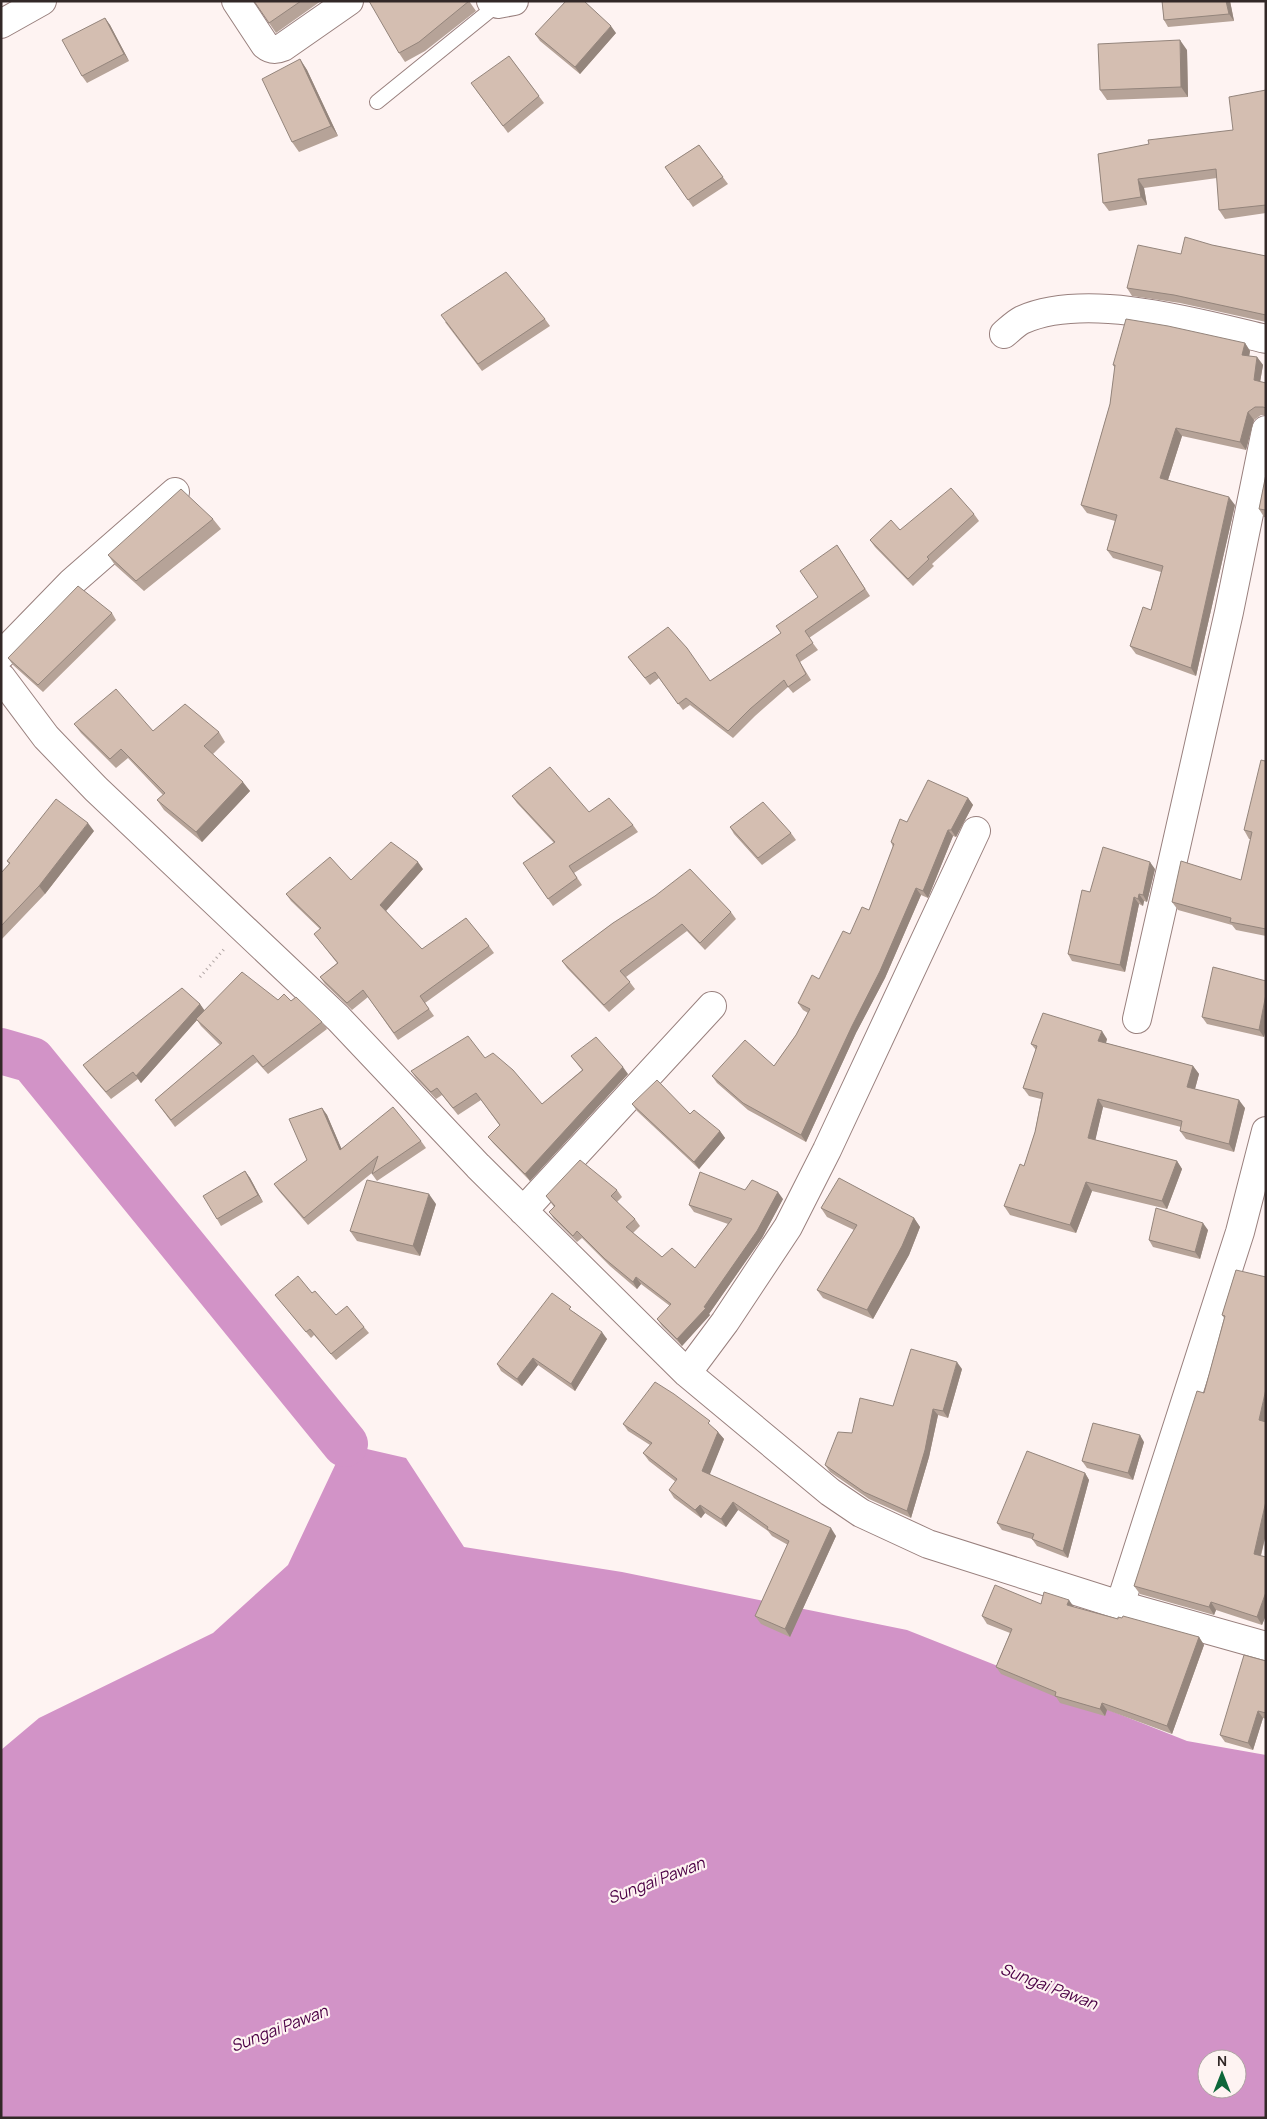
<svg xmlns="http://www.w3.org/2000/svg" width="1267" height="2119" font-family="Manrope,sans-serif">
<style>
.water{fill:#d293c7;fill-rule:evenodd}
.lines{fill:none;stroke-linecap:round;stroke-linejoin:round}
.river{stroke:#d293c7;stroke-width:46}
.lane-casing{stroke:#99807e;stroke-width:16}
.street-casing{stroke:#99807e;stroke-width:30}
.path{stroke:#b2a7a6;stroke-width:3;stroke-dasharray:1 4;stroke-linecap:butt}
.lane{stroke:#fff;stroke-width:14}
.street{stroke:#fff;stroke-width:28}
.wall{fill:#b6a398}
.shaded-wall{fill:#94857c}
.building{fill:#d4beb1;stroke:#94857c}
.labels{text-anchor:middle;stroke-width:4.5;stroke-linejoin:round;paint-order:stroke}
.water-label{font-size:16px;font-style:italic;fill:#4b0045;stroke:#fef3f2}
</style>
<rect width="100%" height="100%" fill="#fef3f2"/>
<path class="water" d="M345,1444L406,1458L464,1547L622,1572L907,1630L1187,1741L1266,1755V2118H1V1750L39,1718L213,1633L288,1565ZM1207,2059H1237V2089H1207Z"/>
<g class="lines">
<path class="river" d="M1,1051L32,1060L345,1444"/>
<g class="lane-casing">
<path id="lane" d="M377,102L498,4"/>
</g>
<g class="street-casing">
<path id="street" d="M236,1L265,45C271,50 276,50 283,47L349,1
M491,1L498,4L514,1
M1,24L42,1
M1004,334C1010,329 1016,323 1022,320C1087,291 1199,323 1266,339
M1,655L72,582L175,492
M1,677L46,737L96,789L338,1018L478,1166L687,1373L830,1492L861,1513L928,1544L1120,1605L1266,1646
M1137,1019L1229,612L1266,430
M523,1211L712,1006
M687,1373L725,1322L788,1227L827,1150L976,831
M1120,1605L1240,1232L1266,1131"/>
</g>
<path class="path" d="M200,977L226,947"/>
<use href="#lane" class="lane"/>
<use href="#street" class="street"/>
</g>
<path class="wall" d="M254,1H321L276,33Z
M469,1L476,11L425,51L405,62L399,53Z
M1162,1H1230L1234,21L1168,27L1164,20Z
M105,18L110,25L129,61L87,83L82,76Z
M616,33L580,74L540,41L535,34Z
M1187,50L1188,97L1107,100L1100,90Z
M509,56L544,103L508,133L476,90Z
M300,59L307,70L338,136L299,152L292,142Z
M1266,90V213L1225,219L1219,210L1217,178L1144,188L1147,205L1109,211L1103,203L1098,154L1233,130Z
M699,145L728,184L693,207L665,167Z
M1212,245L1266,256V322L1180,303L1132,296L1127,288L1181,254Z
M545,319L550,326L482,371L445,322Z
M1245,343L1250,351L1249,356L1257,357L1263,365L1260,382L1266,383V415H1261L1254,420L1246,450L1182,436L1168,480L1235,505L1196,676L1136,654L1130,646L1151,610L1161,572L1113,558L1107,550L1115,521L1087,513L1081,505L1110,404L1115,368L1113,365Z
M1266,474V517H1264L1259,509Z
M974,514L979,521L932,564L934,566L913,586L875,547L870,540L900,530Z
M213,519L221,529L144,591L115,565L108,555Z
M837,545L870,596L809,638L818,650L800,662L811,680L793,693L788,687L755,716L733,738L690,705L683,710L659,678L650,685L628,657L710,681L781,633L818,597Z
M112,613L116,620L43,692L13,665L8,658Z
M74,724L153,731L219,732L225,742L213,754L250,791L202,842L164,810L157,800L163,795L128,758L116,768L81,733Z
M1266,759V936L1236,930L1232,925L1178,910L1172,902L1241,880L1251,839H1249L1244,830Z
M512,796L589,812L633,825L638,832L574,873L582,885L553,906L523,863L554,843L517,803Z
M968,798L973,805L956,837L953,836L928,898L921,895L885,978L856,1033L806,1142L748,1110L717,1083L712,1076L774,1066L796,1035L808,1013L803,1010L798,1003L819,979L850,934L869,910L893,847L891,842L907,822Z
M730,827L791,833L796,840L762,865L734,834Z
M94,831L45,894L1,940V873L9,864L7,861Z
M423,869L386,911L422,949L489,946L494,953L425,1003L434,1016L398,1040L368,997L352,1010L325,984L320,977L337,963L314,934L320,929L291,901L286,894L351,880Z
M1155,869L1147,902L1144,901L1143,906L1139,904L1125,972L1072,961L1068,954L1090,892Z
M731,912L736,919L705,950L687,931L626,977L635,989L609,1012L567,968L562,961L613,923Z
M1266,981V1027L1264,1037L1207,1024L1202,1017Z
M278,1000L291,1001L322,1022L327,1029L268,1074L257,1062L175,1127L155,1100L220,1045L201,1026L197,1020L141,1083L138,1079L111,1099L88,1072L83,1065L200,1004L204,1011Z
M1107,1039L1106,1043L1193,1066L1199,1074L1195,1089L1245,1108L1234,1152L1186,1139L1180,1131L1181,1127L1103,1107L1095,1140L1177,1161L1182,1169L1167,1209L1092,1191L1076,1233L1010,1215L1004,1206L1024,1166L1035,1132L1041,1099L1029,1096L1023,1088L1036,1050L1031,1044Z
M571,1056L628,1074L530,1181L493,1143L488,1137L500,1126L481,1100L458,1115L442,1095L436,1099L416,1078L411,1071L485,1058L542,1104L582,1070Z
M632,1104L690,1114L720,1131L725,1138L699,1169L637,1111Z
M322,1108L327,1115L341,1148L421,1141L426,1148L377,1181L372,1174L373,1172L308,1225L279,1191L274,1184L307,1160Z
M245,1171L250,1178L263,1202L221,1226L217,1219Z
M617,1190L622,1197L617,1202L635,1219L640,1226L633,1233L662,1257L695,1268L728,1224L694,1212L689,1205L745,1190L783,1199L762,1238L709,1314L710,1315L682,1346L662,1326L657,1319L670,1306L641,1284L637,1289L610,1266L582,1238L577,1242L554,1219L549,1212L554,1207L546,1196Z
M436,1204L420,1256L357,1241L350,1231Z
M821,1208L914,1218L920,1227L909,1255L873,1319L823,1298L817,1290L854,1230L827,1217Z
M1208,1230L1200,1259L1153,1247L1149,1240Z
M1236,1270L1266,1422V1534L1261,1556L1266,1557V1615L1262,1625L1216,1610L1214,1615L1140,1594L1134,1586L1204,1393L1224,1318L1222,1315Z
M312,1293L336,1315L364,1327L369,1333L336,1360L314,1335L311,1338L275,1295Z
M574,1312L607,1339L575,1391L538,1365L522,1386L501,1371L497,1364Z
M962,1369L948,1418L938,1415L929,1457L911,1518L869,1499L830,1472L825,1465L893,1406Z
M623,1424L715,1429L724,1439L709,1474L836,1536L790,1637L761,1624L755,1616L788,1545L772,1536L768,1531L738,1510L726,1527L705,1513L701,1518L674,1498L669,1490L676,1482L649,1461L643,1453L650,1445L628,1431Z
M1144,1442L1133,1480L1087,1468L1082,1461Z
M1085,1473L1089,1480L1068,1558L1037,1546L1032,1539L1002,1530L997,1523Z
M1041,1604L1074,1607L1118,1619L1199,1637L1204,1645L1172,1734L1107,1710L1105,1716L1060,1703L1056,1697L1001,1674L996,1667L1010,1633L987,1624L982,1616Z
M1266,1661V1719L1263,1718L1253,1750L1225,1742L1220,1735Z"/>
<path class="shaded-wall" d="M1226,1H1230L1234,21L1229,14Z
M105,18L110,25L129,61L124,54Z
M611,26L616,33L580,74L575,67Z
M1180,40L1187,50L1188,97L1181,87Z
M300,59L307,70L338,136L331,126Z
M1138,179L1144,188L1147,205L1141,197Z
M1245,343L1250,351L1248,363L1242,355Z
M1257,357L1263,365L1259,388L1254,380Z
M1248,412L1254,420L1246,450L1240,442Z
M1176,428L1182,436L1166,486L1160,478Z
M1229,497L1235,505L1196,676L1191,668Z
M243,782L250,791L202,842L196,832Z
M968,798L973,805L956,837L951,830Z
M88,823L94,831L45,894L39,886Z
M948,830L953,836L928,898L923,891Z
M418,862L423,869L385,912L380,905Z
M1150,862L1155,869L1147,902L1143,895Z
M916,888L921,895L885,978L856,1033L806,1142L801,1135Z
M1139,894L1144,901L1143,906L1138,899Z
M1134,897L1139,904L1125,972L1120,965Z
M1266,994V1027L1264,1037L1259,1030Z
M200,1004L205,1011L141,1083L136,1076Z
M1102,1031L1107,1039L1104,1049L1098,1041Z
M1193,1066L1199,1074L1193,1096L1187,1087Z
M623,1067L628,1074L530,1181L525,1174Z
M1098,1099L1103,1107L1094,1146L1088,1138Z
M1239,1100L1245,1108L1234,1152L1229,1144Z
M322,1108L327,1115L345,1157L340,1150Z
M720,1131L725,1138L699,1169L694,1162Z
M1177,1161L1182,1169L1167,1209L1162,1201Z
M245,1171L250,1178L263,1202L258,1195Z
M1086,1182L1092,1191L1076,1233L1070,1225Z
M778,1192L783,1199L762,1238L709,1314L710,1315L682,1346L677,1339L704,1307Z
M429,1194L436,1204L420,1256L413,1246Z
M914,1218L920,1227L909,1255L873,1319L867,1310Z
M1203,1223L1208,1230L1200,1259L1195,1252Z
M636,1277L641,1284L637,1289L633,1282Z
M602,1332L607,1339L575,1391L571,1384Z
M533,1358L538,1365L522,1386L517,1379Z
M957,1362L962,1369L948,1418L943,1411Z
M1266,1389V1420L1264,1428L1259,1420Z
M933,1409L938,1415L929,1457L911,1518L907,1511Z
M718,1432L724,1439L708,1479L702,1471Z
M1140,1435L1144,1442L1133,1480L1128,1473Z
M1085,1473L1089,1480L1068,1558L1063,1551Z
M1266,1501V1534L1259,1562L1254,1554Z
M733,1502L738,1510L726,1527L721,1519Z
M700,1505L705,1513L701,1518L695,1510Z
M831,1528L836,1536L790,1637L785,1629Z
M1266,1592V1615L1262,1625L1257,1617Z
M1069,1600L1074,1607L1067,1605Z
M1211,1602L1216,1610L1214,1615L1209,1607Z
M1199,1637L1204,1645L1172,1734L1167,1726Z
M1102,1703L1107,1710L1105,1716L1100,1709Z
M1258,1711L1263,1718L1253,1750L1248,1743Z"/>
<path class="building" d="M254,1H301L269,23Z
M369,1H469L419,42L399,53Z
M566,1H584L611,26L575,67L535,34Z
M1162,1H1226L1229,14L1164,20Z
M105,18L124,54L82,76L62,40Z
M1180,40L1181,87L1100,90L1098,44Z
M509,56L539,96L503,126L471,83Z
M300,59L331,126L292,142L262,79Z
M1266,90V205L1219,210L1216,169L1138,179L1141,197L1103,203L1098,154L1149,144L1148,140L1233,130L1229,97Z
M699,145L723,177L688,200L665,167Z
M1185,237L1212,245L1266,256V315L1174,295L1127,288L1138,245L1181,254Z
M506,272L545,319L478,364L441,315Z
M1126,319L1168,326L1245,343L1242,355L1257,357L1254,380L1266,383V408L1263,407H1255L1248,412L1240,442L1176,428L1160,478L1229,497L1191,668L1130,646L1143,607L1151,610L1163,566L1107,550L1117,515L1081,505L1110,404L1115,365H1113Z
M1266,474V510L1259,509Z
M951,488L974,514L927,557L929,559L908,579L870,540L891,520L900,530Z
M181,489L213,519L136,581L108,555Z
M837,545L865,589L805,631L813,643L796,655L806,674L788,687L784,680L750,709L728,731L686,698L678,704L655,672L645,678L628,657L668,627L687,648L710,681L781,633L776,626L818,597L800,571Z
M78,586L112,613L38,685L8,658Z
M116,689L153,731L185,704L219,732L204,746L243,782L196,832L157,800L165,793L121,749L110,759L74,724Z
M1266,759V929L1230,922L1231,918L1172,902L1181,861L1241,880L1252,832L1244,830L1261,760L1265,761Z
M550,767L589,812L609,798L633,825L569,866L577,878L548,899L523,863L555,842L512,796Z
M928,780L968,798L951,830H948L923,891L916,888L880,971L852,1026L801,1135L743,1103L712,1076L745,1040L774,1066L796,1035L810,1009L798,1003L812,975L819,979L843,931L850,934L862,907L869,910L894,844L891,842L900,819L907,822Z
M56,799L88,823L39,886L1,926V873L10,863L7,861Z
M763,802L791,833L758,858L730,827Z
M391,842L418,862L380,905L422,949L466,918L489,946L420,996L429,1009L394,1033L363,990L347,1003L320,977L338,963L314,934L321,928L286,894L330,857L351,880Z
M1103,847L1150,862L1143,895L1139,894L1138,899L1134,897L1120,965L1068,954L1082,890L1090,892Z
M690,869L731,912L700,943L682,924L620,971L630,982L604,1005L562,961L613,923L655,896Z
M1213,967L1266,981V994L1259,1030L1202,1017Z
M242,972L278,1000L284,994L291,1001L296,997L322,1022L263,1067L253,1055L171,1120L155,1100L222,1043L196,1019Z
M182,988L200,1004L136,1076L133,1072L106,1092L83,1065Z
M1043,1013L1102,1031L1098,1041L1193,1066L1187,1087L1239,1100L1229,1144L1180,1131L1182,1121L1098,1099L1088,1138L1177,1161L1162,1201L1086,1182L1070,1225L1004,1206L1020,1164L1024,1166L1035,1132L1043,1093L1023,1088L1037,1046L1031,1044Z
M468,1036L485,1058L493,1053L513,1070L542,1104L583,1070L571,1056L596,1037L623,1067L525,1174L488,1137L500,1125L476,1093L453,1108L437,1088L431,1092L411,1071Z
M657,1080L690,1114L694,1110L720,1131L694,1162L632,1104Z
M393,1107L421,1141L372,1174L378,1156L304,1218L274,1184L307,1160L289,1119L322,1108L340,1150Z
M580,1160L617,1190L611,1196L635,1219L626,1227L662,1257L672,1248L695,1268L732,1219L689,1205L700,1172L745,1190L752,1180L778,1192L757,1231L704,1307L706,1308L677,1339L657,1319L671,1304L636,1277L633,1282L605,1259L577,1231L573,1236L549,1212L555,1206L546,1196Z
M245,1171L258,1195L217,1219L203,1196Z
M839,1178L914,1218L902,1246L867,1310L817,1290L857,1225L821,1208Z
M367,1180L429,1194L413,1246L350,1231Z
M1156,1208L1203,1223L1195,1252L1149,1240Z
M1236,1270L1266,1277V1389L1259,1420L1266,1422V1501L1254,1554L1266,1557V1592L1257,1617L1211,1602L1209,1607L1134,1586L1197,1391L1204,1393L1225,1316L1222,1315Z
M298,1276L312,1293L315,1291L336,1315L347,1306L364,1327L331,1354L310,1329L306,1332L275,1295Z
M552,1293L571,1307L569,1309L602,1332L571,1384L533,1358L517,1379L497,1364Z
M911,1349L957,1362L943,1411L933,1409L925,1450L907,1511L864,1492L825,1465L838,1432L852,1433L860,1398L893,1406Z
M655,1382L674,1394L710,1421L708,1423L718,1432L702,1471L831,1528L785,1629L755,1616L789,1541L767,1529L768,1527L733,1502L721,1519L700,1505L695,1510L669,1490L677,1479L643,1453L652,1443L623,1424Z
M1093,1423L1140,1435L1128,1473L1082,1461Z
M1027,1451L1085,1473L1063,1551L1032,1539L1034,1534L997,1523Z
M995,1585L1041,1604L1044,1592L1069,1600L1067,1605L1118,1619V1617L1122,1618L1123,1616L1199,1637L1167,1726L1102,1703L1100,1709L1055,1696L1056,1692L996,1667L1012,1629L982,1616Z
M1244,1655L1266,1661V1713L1258,1711L1248,1743L1220,1735Z"/>
<g class="labels">
<g class="water-label">
<text transform="translate(656 1880) rotate(-21)" y="6">Sungai Pawan</text>
<text transform="translate(1049 1986) rotate(21)" y="6">Sungai Pawan</text>
<text transform="translate(279 2028) rotate(-21)" y="6">Sungai Pawan</text>
</g>
</g>
<rect width="1267" height="2119" fill="none" stroke="#322827" stroke-width="5"/>
<g transform="translate(1222 2074)"><circle r="24" fill="#fef3f2" stroke="#aca2a1"/>
<path d="M0-4L9 19L0 12L-9 19Z" fill="#0e673a"/>
<text y="-8" font-size="14" font-weight="bold" text-anchor="middle" fill="#322827">N</text>
</g>
</svg>
